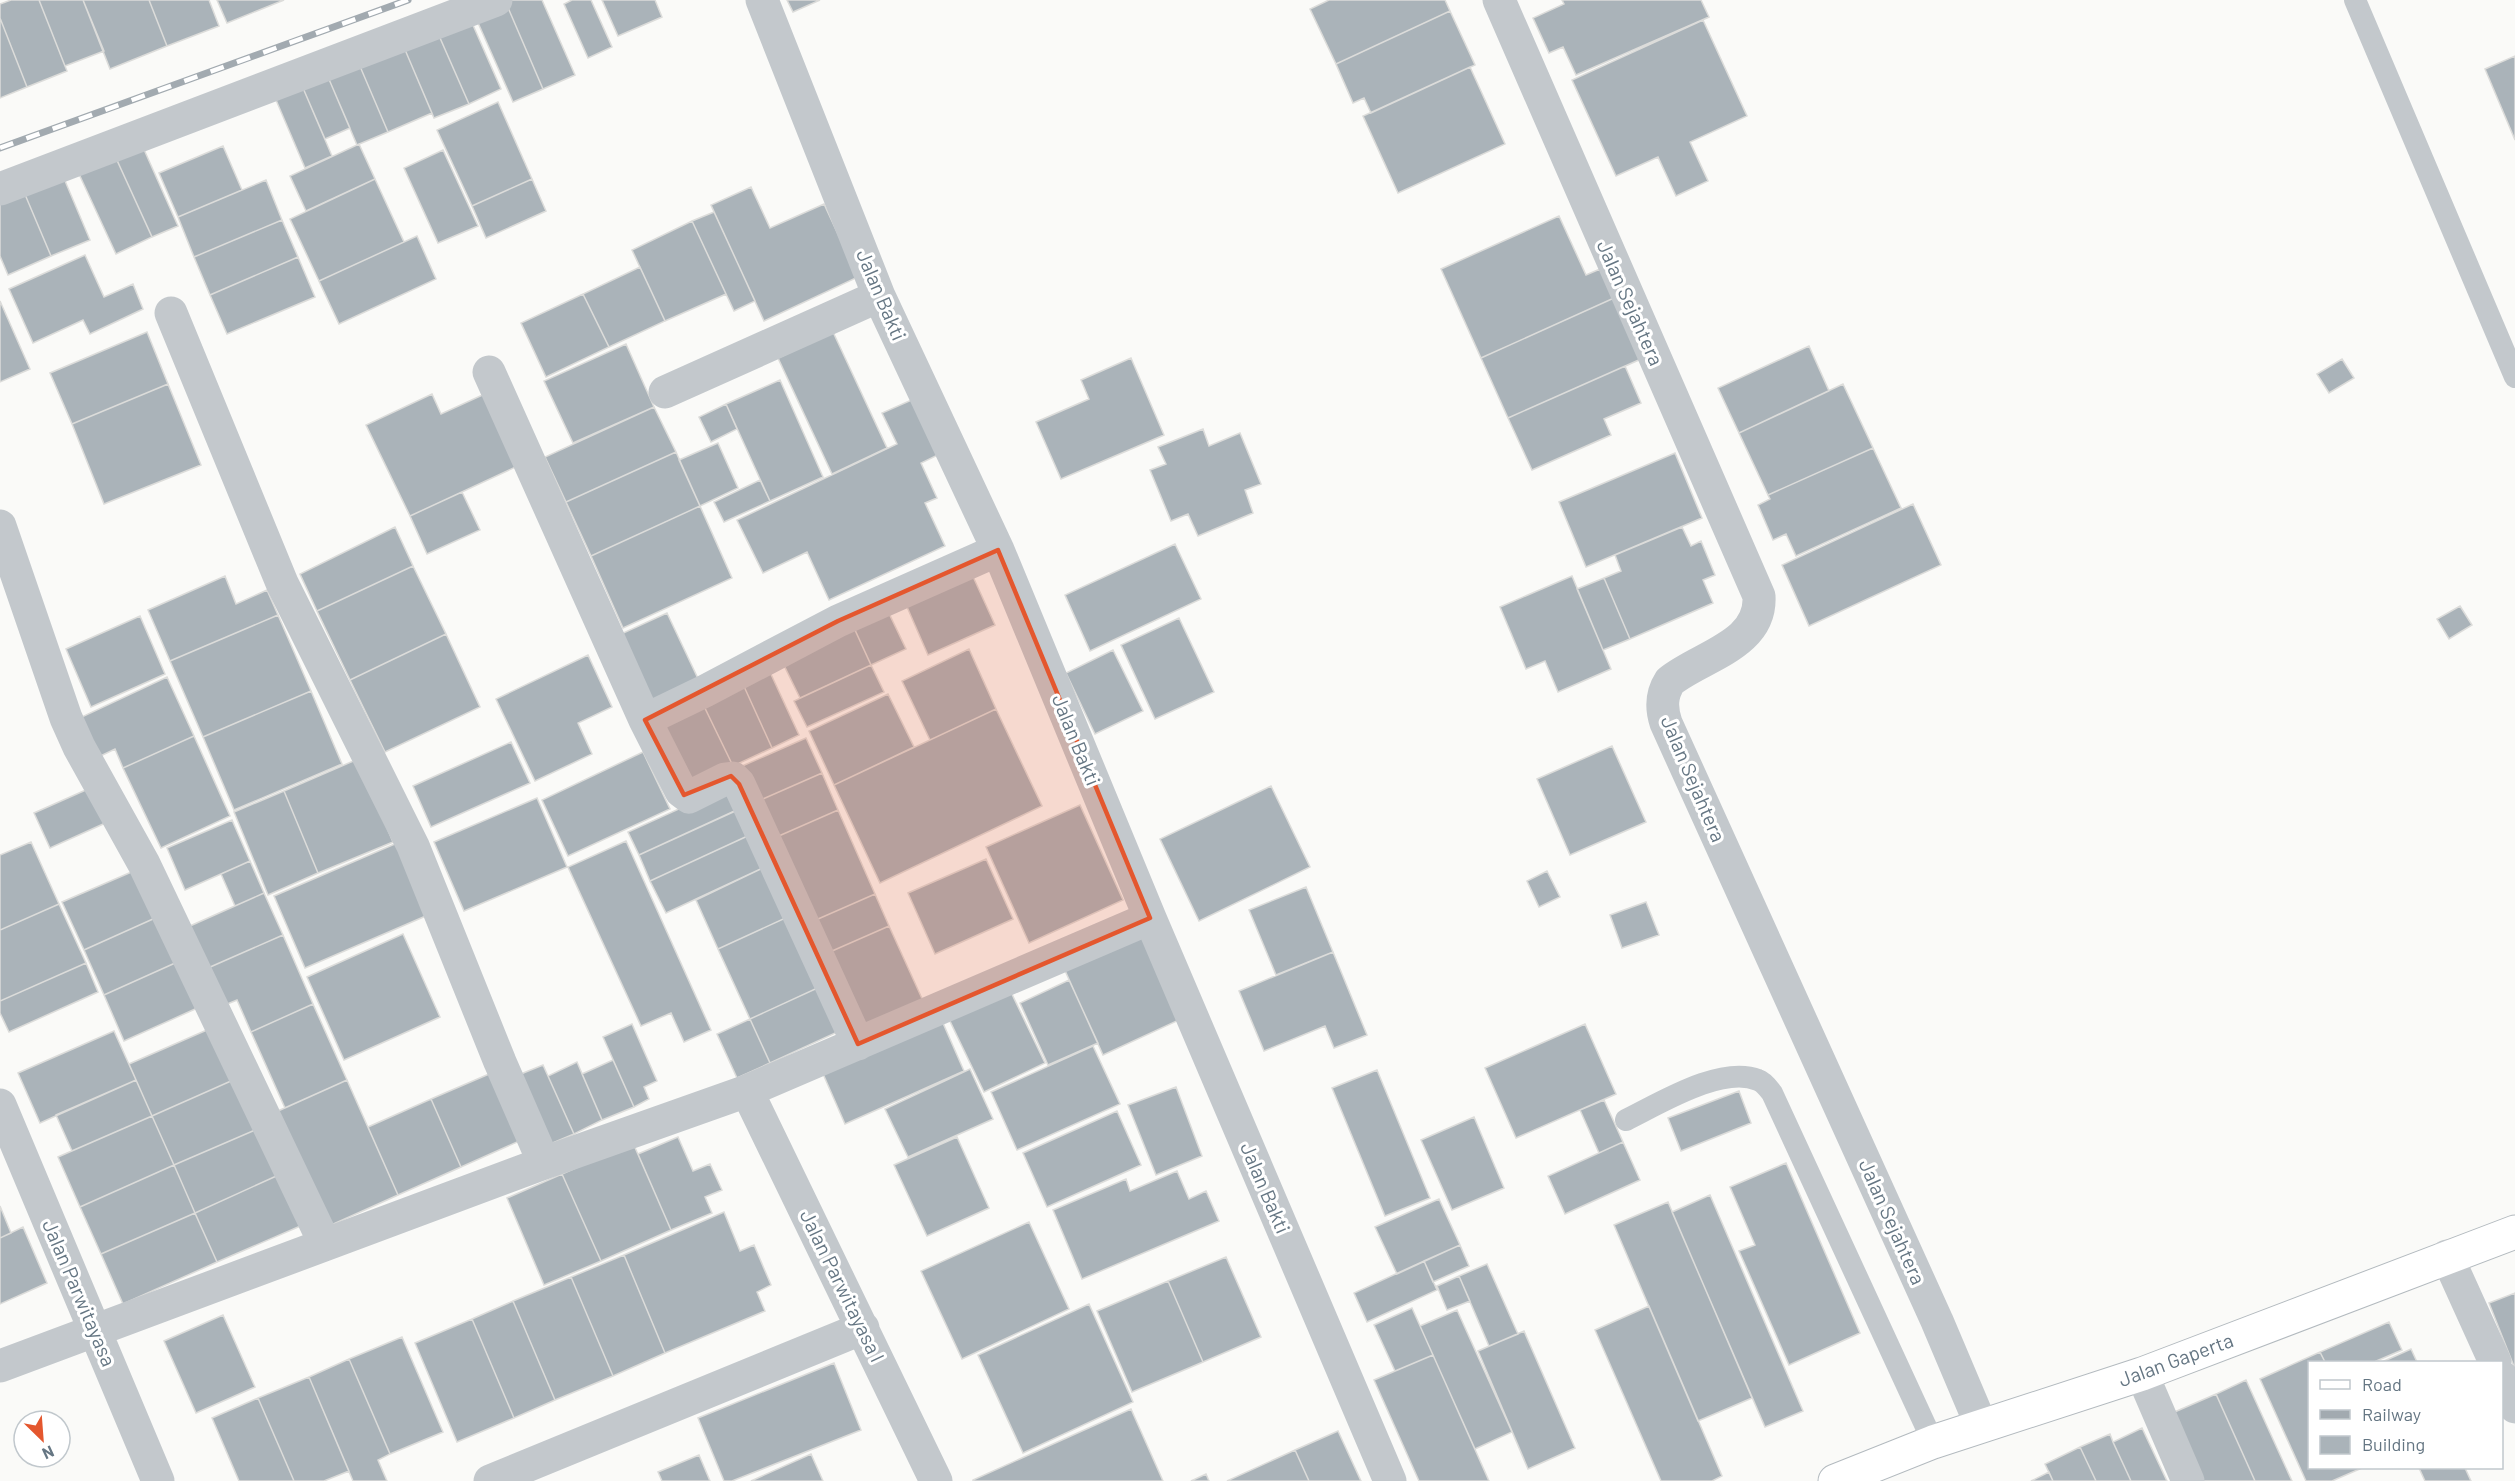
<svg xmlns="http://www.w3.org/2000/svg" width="2515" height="1481" font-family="Barlow,sans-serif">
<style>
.building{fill:#aab3b9;stroke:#dcdcda;stroke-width:1.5}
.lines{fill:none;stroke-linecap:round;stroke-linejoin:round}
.secondary-casing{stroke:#b3babf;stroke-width:35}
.lane{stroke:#c3c8cc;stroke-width:22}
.street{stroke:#c3c8cc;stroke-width:33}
.secondary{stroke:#fff;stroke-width:33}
.rail-casing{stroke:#a2aab0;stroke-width:7}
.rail{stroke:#fff;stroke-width:4.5;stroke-dasharray:14;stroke-linecap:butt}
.marked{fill:#e4572e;fill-opacity:0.2;stroke:#e4572e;stroke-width:4.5;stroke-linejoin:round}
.labels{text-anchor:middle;stroke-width:6;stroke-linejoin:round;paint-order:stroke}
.street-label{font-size:20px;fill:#657683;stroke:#fff}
</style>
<rect width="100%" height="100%" fill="#fafaf8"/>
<path class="building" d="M11,0H39L67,71L27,87L0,18V4Z
M39,0H83L104,51L65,66Z
M83,0H149L167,46L110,69Z
M149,0H209L219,26L167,46Z
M217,0H284L227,23Z
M512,0H542L575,75L543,89L506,3Z
M572,0H591L612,47L588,58L564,4Z
M602,0H655L662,17L618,36Z
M787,0H820L793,12Z
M1329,0H1445L1450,11L1336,64L1310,9Z
M1562,0H1701L1709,17L1576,75L1563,47L1549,53L1533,18L1564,4Z
M506,3L543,89L513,102L475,16Z
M1450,11L1475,65L1371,113L1364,98L1353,103L1336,64Z
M469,16L501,89L469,104L437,31Z
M0,18L27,87L0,98Z
M1703,20L1747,116L1690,142L1708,181L1676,196L1658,157L1616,176L1572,80Z
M437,31L469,104L434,118L403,45Z
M403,45L432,113L388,132L359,64Z
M2515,56V140L2485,69Z
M359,64L388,132L357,145L328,77Z
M1470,67L1505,144L1398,193L1363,116Z
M328,77L350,128L325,139L303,88Z
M303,88L332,156L305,168L276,100Z
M498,102L532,179L472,206L437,130Z
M359,144L375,179L306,211L290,176Z
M142,145L178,226L152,237L116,158Z
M223,146L242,190L178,217L159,173Z
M443,150L478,226L438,243L404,168Z
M116,158L152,237L116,254L79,174Z
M60,169L90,240L51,256L21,185Z
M375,179L404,242L319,281L290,219Z
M532,179L546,211L486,238L472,206Z
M266,180L282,220L194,257L178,217Z
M21,185L51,256L8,275L0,256V194Z
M751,187L770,228L824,204L858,277L764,321L711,205Z
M714,212L755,301L734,311L692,221Z
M1559,216L1586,275L1600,269L1614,298L1481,358L1441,269Z
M282,220L298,257L210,295L194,257Z
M692,221L726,294L665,321L632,250Z
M417,236L436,279L339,324L319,281Z
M85,255L104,297L133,284L143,309L90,334L83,320L33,343L9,289Z
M298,257L315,297L227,334L210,295Z
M640,267L665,321L609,347L583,294Z
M583,294L609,347L546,377L521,323Z
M1614,298L1641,359L1508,418L1481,358Z
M0,301L30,369L0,382Z
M147,332L168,384L72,424L50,373Z
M833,332L887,448L832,474L778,358Z
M626,344L654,407L573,443L544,381Z
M1809,346L1829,391L1739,433L1718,388Z
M1131,358L1164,435L1061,479L1036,422L1089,399L1081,380Z
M2342,359L2354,378L2329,393L2317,374Z
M1625,366L1641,403L1604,419L1611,435L1532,470L1508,418Z
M780,380L823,477L770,501L726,404Z
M168,384L201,465L104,504L72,424Z
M1843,384L1873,448L1768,495L1739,433Z
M489,392L522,464L410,516L366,425L432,394L441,414Z
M916,398L942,453L921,463L937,498L925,503L945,546L829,600L807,552L763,573L737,520L897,444L882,413Z
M726,404L737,429L711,442L699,417Z
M654,407L676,452L566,502L545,457Z
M1203,429L1209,446L1240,433L1261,484L1245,490L1253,513L1198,536L1188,514L1171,521L1150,470L1166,464L1158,447Z
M718,443L738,488L700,506L679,460Z
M1873,448L1901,508L1796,556L1786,534L1773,540L1758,505L1770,499L1768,495Z
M676,452L700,506L591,556L566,502Z
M1675,453L1702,518L1586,567L1559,502Z
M760,480L770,501L724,522L714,502Z
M462,492L480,530L427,554L410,516Z
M1913,504L1941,565L1809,626L1782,565Z
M700,506L732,578L623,628L591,556Z
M395,527L413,566L317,611L300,574Z
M1682,527L1691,546L1701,541L1715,575L1703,580L1713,603L1630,639L1604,578L1621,571L1615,555Z
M1175,544L1201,599L1090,651L1065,595Z
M413,566L446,634L350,680L317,611Z
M970,570L995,625L928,655L904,600Z
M225,576L236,604L267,590L278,615L170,661L148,610Z
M1572,576L1611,669L1558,692L1545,661L1526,669L1500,607Z
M1604,578L1630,639L1603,650L1577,589Z
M884,603L906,649L871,665L850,619Z
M2460,606L2472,625L2449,639L2437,619Z
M667,613L701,685L655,706L621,634Z
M278,615L311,691L203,737L170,661Z
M140,616L165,674L91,707L66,649Z
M1179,618L1214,692L1155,719L1121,645Z
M850,619L871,665L800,698L778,653Z
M446,634L480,707L385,752L350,680Z
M969,649L996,709L930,740L902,681Z
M1113,650L1143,711L1095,734L1066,673Z
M588,655L612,707L578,723L592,754L535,781L496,699Z
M871,665L884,692L807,727L794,701Z
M769,670L799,735L772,748L742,682Z
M167,677L194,736L123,768L115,749L90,761L71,722Z
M742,682L772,748L733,766L702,702Z
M311,691L342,764L234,810L203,737Z
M888,694L914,747L834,785L809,731Z
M702,702L733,766L685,789L655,724Z
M996,709L1042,806L880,883L834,785Z
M194,736L230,816L161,848L123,768Z
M806,738L822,773L756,802L740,767Z
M511,742L530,783L431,827L413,786Z
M1612,746L1646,822L1570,855L1537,779Z
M643,752L670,809L568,856L542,800Z
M358,759L393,842L318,873L284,791Z
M822,773L838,810L772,839L756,802Z
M97,785L112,820L50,848L34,813Z
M1271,786L1310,867L1199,921L1160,839Z
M727,787L738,810L639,855L628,832Z
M284,791L318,873L268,895L234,812Z
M537,798L567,867L464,911L434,842Z
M1080,805L1123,900L1029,943L986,847Z
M743,807L754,833L650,881L639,855Z
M838,810L875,894L809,923L772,839Z
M232,820L250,861L185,890L167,848Z
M754,833L769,865L666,913L650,881Z
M626,841L711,1030L684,1042L671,1013L641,1026L568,867Z
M31,842L59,904L0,930V855Z
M397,843L428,915L305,968L274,896Z
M986,859L1013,919L935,954L908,893Z
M250,861L264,893L235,906L221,874Z
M769,865L792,915L718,949L696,900Z
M143,867L164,914L84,950L62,902Z
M1547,871L1560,897L1539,907L1527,881Z
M1306,887L1333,952L1276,975L1249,910Z
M264,893L283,935L208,968L190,926Z
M875,894L889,926L823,955L809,923Z
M1646,902L1659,935L1622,948L1610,915Z
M59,904L86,963L0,1001V930Z
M164,914L184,959L104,995L84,950Z
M792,915L824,985L750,1019L718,949Z
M889,926L924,1003L857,1033L823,955Z
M1140,931L1179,1020L1103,1055L1063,966Z
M403,934L440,1017L344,1060L307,977Z
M283,935L313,1004L251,1032L237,1000L225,1005L208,968Z
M1333,952L1367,1035L1334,1048L1325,1026L1264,1051L1239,991Z
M184,959L204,1005L124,1041L104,995Z
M86,963L98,992L9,1032L0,1013V1001Z
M1069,980L1098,1043L1048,1065L1020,1003Z
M824,985L844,1029L770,1063L750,1019Z
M1009,988L1045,1063L984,1092L948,1017Z
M313,1004L347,1080L285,1108L251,1032Z
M939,1014L964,1071L845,1124L820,1067Z
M750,1019L770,1063L737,1078L717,1034Z
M632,1024L657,1081L644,1087L649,1099L634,1107L603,1037Z
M1585,1024L1616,1094L1516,1138L1485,1068Z
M216,1026L240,1077L152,1116L129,1064Z
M114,1031L136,1080L40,1123L18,1073Z
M1093,1046L1120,1104L1017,1150L991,1092Z
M613,1060L634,1107L602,1120L582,1074Z
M577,1062L602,1120L574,1134L548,1076Z
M543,1065L574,1134L543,1147L511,1078Z
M970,1069L993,1119L908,1157L885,1109Z
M1377,1070L1430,1198L1385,1216L1332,1088Z
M496,1071L526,1138L461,1167L431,1099Z
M240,1077L262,1127L174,1165L152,1116Z
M136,1080L152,1116L72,1151L56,1115Z
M347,1080L398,1195L329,1226L278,1111Z
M1176,1087L1202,1156L1156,1175L1128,1105Z
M1739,1091L1751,1123L1681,1151L1668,1118Z
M431,1099L461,1167L398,1195L368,1127Z
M1604,1100L1623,1142L1599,1153L1580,1110Z
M1117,1111L1141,1165L1047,1207L1023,1153Z
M152,1116L174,1165L80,1207L58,1157Z
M1474,1117L1504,1188L1452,1210L1421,1140Z
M262,1127L283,1173L195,1213L174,1165Z
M678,1137L693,1171L710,1164L722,1190L705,1197L712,1213L671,1230L638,1154Z
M957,1137L989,1208L927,1236L894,1165Z
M1623,1142L1640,1180L1565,1214L1548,1176Z
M633,1143L671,1230L601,1261L562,1174Z
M1786,1163L1860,1333L1789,1365L1739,1251L1755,1245L1730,1187Z
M174,1165L195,1213L101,1254L80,1207Z
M1177,1171L1189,1199L1206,1191L1219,1221L1082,1279L1053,1210L1126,1179L1130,1191Z
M283,1173L305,1224L217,1262L195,1213Z
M562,1174L601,1261L544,1285L507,1198Z
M1710,1195L1803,1411L1765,1427L1672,1212Z
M1439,1199L1460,1245L1397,1274L1375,1227Z
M1668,1202L1752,1398L1698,1421L1614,1225Z
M0,1206L11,1233L0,1238Z
M724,1212L740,1251L754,1245L771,1285L757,1292L765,1311L665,1353L624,1255Z
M195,1213L217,1262L123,1304L101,1254Z
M1029,1222L1069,1309L962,1359L921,1271Z
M23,1227L47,1283L0,1304V1238Z
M1460,1245L1469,1266L1433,1282L1424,1261Z
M624,1255L665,1353L613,1376L571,1277Z
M1226,1257L1261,1337L1203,1362L1168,1281Z
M1424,1261L1437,1290L1367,1322L1354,1293Z
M1487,1264L1518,1334L1489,1346L1459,1276Z
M1459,1276L1470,1301L1447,1310L1437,1286Z
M571,1277L613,1376L555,1400L513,1301Z
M1168,1281L1203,1362L1132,1392L1097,1311Z
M2515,1293V1369L2489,1303Z
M513,1301L555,1400L514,1418L472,1319Z
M1089,1304L1133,1402L1023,1453L978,1355Z
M1649,1306L1722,1476L1712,1481H1661L1595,1330Z
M1412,1308L1433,1355L1395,1371L1374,1325Z
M1457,1310L1512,1432L1475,1449L1420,1326Z
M223,1315L255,1387L196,1413L164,1341Z
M472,1319L514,1418L457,1442L415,1343Z
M2389,1322L2402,1350L2374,1362H2325L2320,1352Z
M1524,1331L1575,1448L1528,1469L1478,1351Z
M402,1337L443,1432L390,1454L349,1359Z
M2411,1349L2417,1362H2382Z
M2320,1352L2325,1362H2310V1468H2362L2332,1481H2306L2260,1379Z
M1433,1355L1489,1481H1419L1374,1380Z
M349,1359L390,1454L378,1460L387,1481H353L309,1377Z
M834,1363L861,1430L732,1481H724L698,1418Z
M309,1377L349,1471L324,1481H294L258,1398Z
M2246,1380L2292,1481H2255L2216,1394Z
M2216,1394L2255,1481H2200L2170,1414Z
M258,1398L294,1481H239L212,1418Z
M1131,1409L1163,1481H973V1480Z
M2142,1428L2167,1481H2131L2113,1442Z
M1338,1431L1361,1481H1309L1295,1450Z
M2110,1434L2113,1442L2131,1481H2096L2080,1447Z
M2080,1447L2096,1481H2053L2045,1464Z
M1295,1450L1309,1481H1227Z
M811,1454L823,1481H751Z
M699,1455L710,1481H662L658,1472Z
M2419,1468H2465L2471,1481H2425Z
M2049,1472L2053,1481H2031Z
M1206,1474L1209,1481H1191Z"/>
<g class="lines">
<g class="secondary-casing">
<path id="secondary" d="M1835,1481L1933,1442L2142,1374L2515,1232"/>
</g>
<path class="lane" d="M2355,0L2515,377
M1626,1120C1659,1104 1721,1065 1758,1080C1764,1082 1768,1088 1772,1093L1933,1442"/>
<path class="street" d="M762,0L879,296L998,550L1150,918L1390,1481
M1499,0L1759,596C1762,645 1701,656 1670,681C1661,695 1661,708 1666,723L1937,1321L1981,1425
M0,189L496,0
M171,313L282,583L413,846L500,1062L544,1163
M489,372L645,720L681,791L689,797L725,779L733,778L739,784L858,1044
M665,392L879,296
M0,526L66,718L79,747L144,864L325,1244
M645,720L705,691L838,621L998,550
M747,1091L936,1481
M0,1105L158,1481
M2447,1256L2495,1362
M0,1366L544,1163L747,1091L1150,918
M2142,1374L2188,1481
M2502,1377L2515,1407
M490,1481L863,1328"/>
<use href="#secondary" class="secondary"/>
<g class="rail-casing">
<path id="rail" d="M0,148L408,0"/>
</g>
<use href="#rail" class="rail"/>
</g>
<path class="marked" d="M998,550L1150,918L858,1044L739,784L731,776L684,795L645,720L838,621Z"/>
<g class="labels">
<g class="street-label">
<text transform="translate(881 295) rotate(67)" y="7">Jalan Bakti</text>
<text transform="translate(1630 303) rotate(66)" y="7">Jalan Sejahtera</text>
<text transform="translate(1076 740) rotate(68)" y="7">Jalan Bakti</text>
<text transform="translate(1693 779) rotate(67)" y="7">Jalan Sejahtera</text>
<text transform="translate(1265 1188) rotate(67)" y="7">Jalan Bakti</text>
<text transform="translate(1892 1222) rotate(66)" y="7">Jalan Sejahtera</text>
<text transform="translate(842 1286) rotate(64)" y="7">Jalan Parwitayasa I</text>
<text transform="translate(79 1293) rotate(67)" y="7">Jalan Parwitayasa</text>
<text transform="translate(2176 1360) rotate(-20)" y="7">Jalan Gaperta</text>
</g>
</g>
<rect x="2308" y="1361" width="195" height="108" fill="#ffffff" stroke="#c1c8cd" stroke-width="1.5"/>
<rect x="2320" y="1380" width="30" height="9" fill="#ffffff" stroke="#c1c8cd" stroke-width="1.5"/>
<text x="2362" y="1391" font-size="18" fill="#657683">Road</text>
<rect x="2320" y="1410" width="30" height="9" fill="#a2aab0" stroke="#c1c8cd" stroke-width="1.5"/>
<text x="2362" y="1421" font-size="18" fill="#657683">Railway</text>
<rect x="2320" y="1436" width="30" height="18" fill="#aab3b9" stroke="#c1c8cd" stroke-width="1.5"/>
<text x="2362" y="1451" font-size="18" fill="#657683">Building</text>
<g transform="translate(42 1439) rotate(155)"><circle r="28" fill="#ffffff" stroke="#c1c8cd" stroke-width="1.5"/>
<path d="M0-4.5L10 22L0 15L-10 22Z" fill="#e4572e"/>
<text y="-9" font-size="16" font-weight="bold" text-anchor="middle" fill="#657683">N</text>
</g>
</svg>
